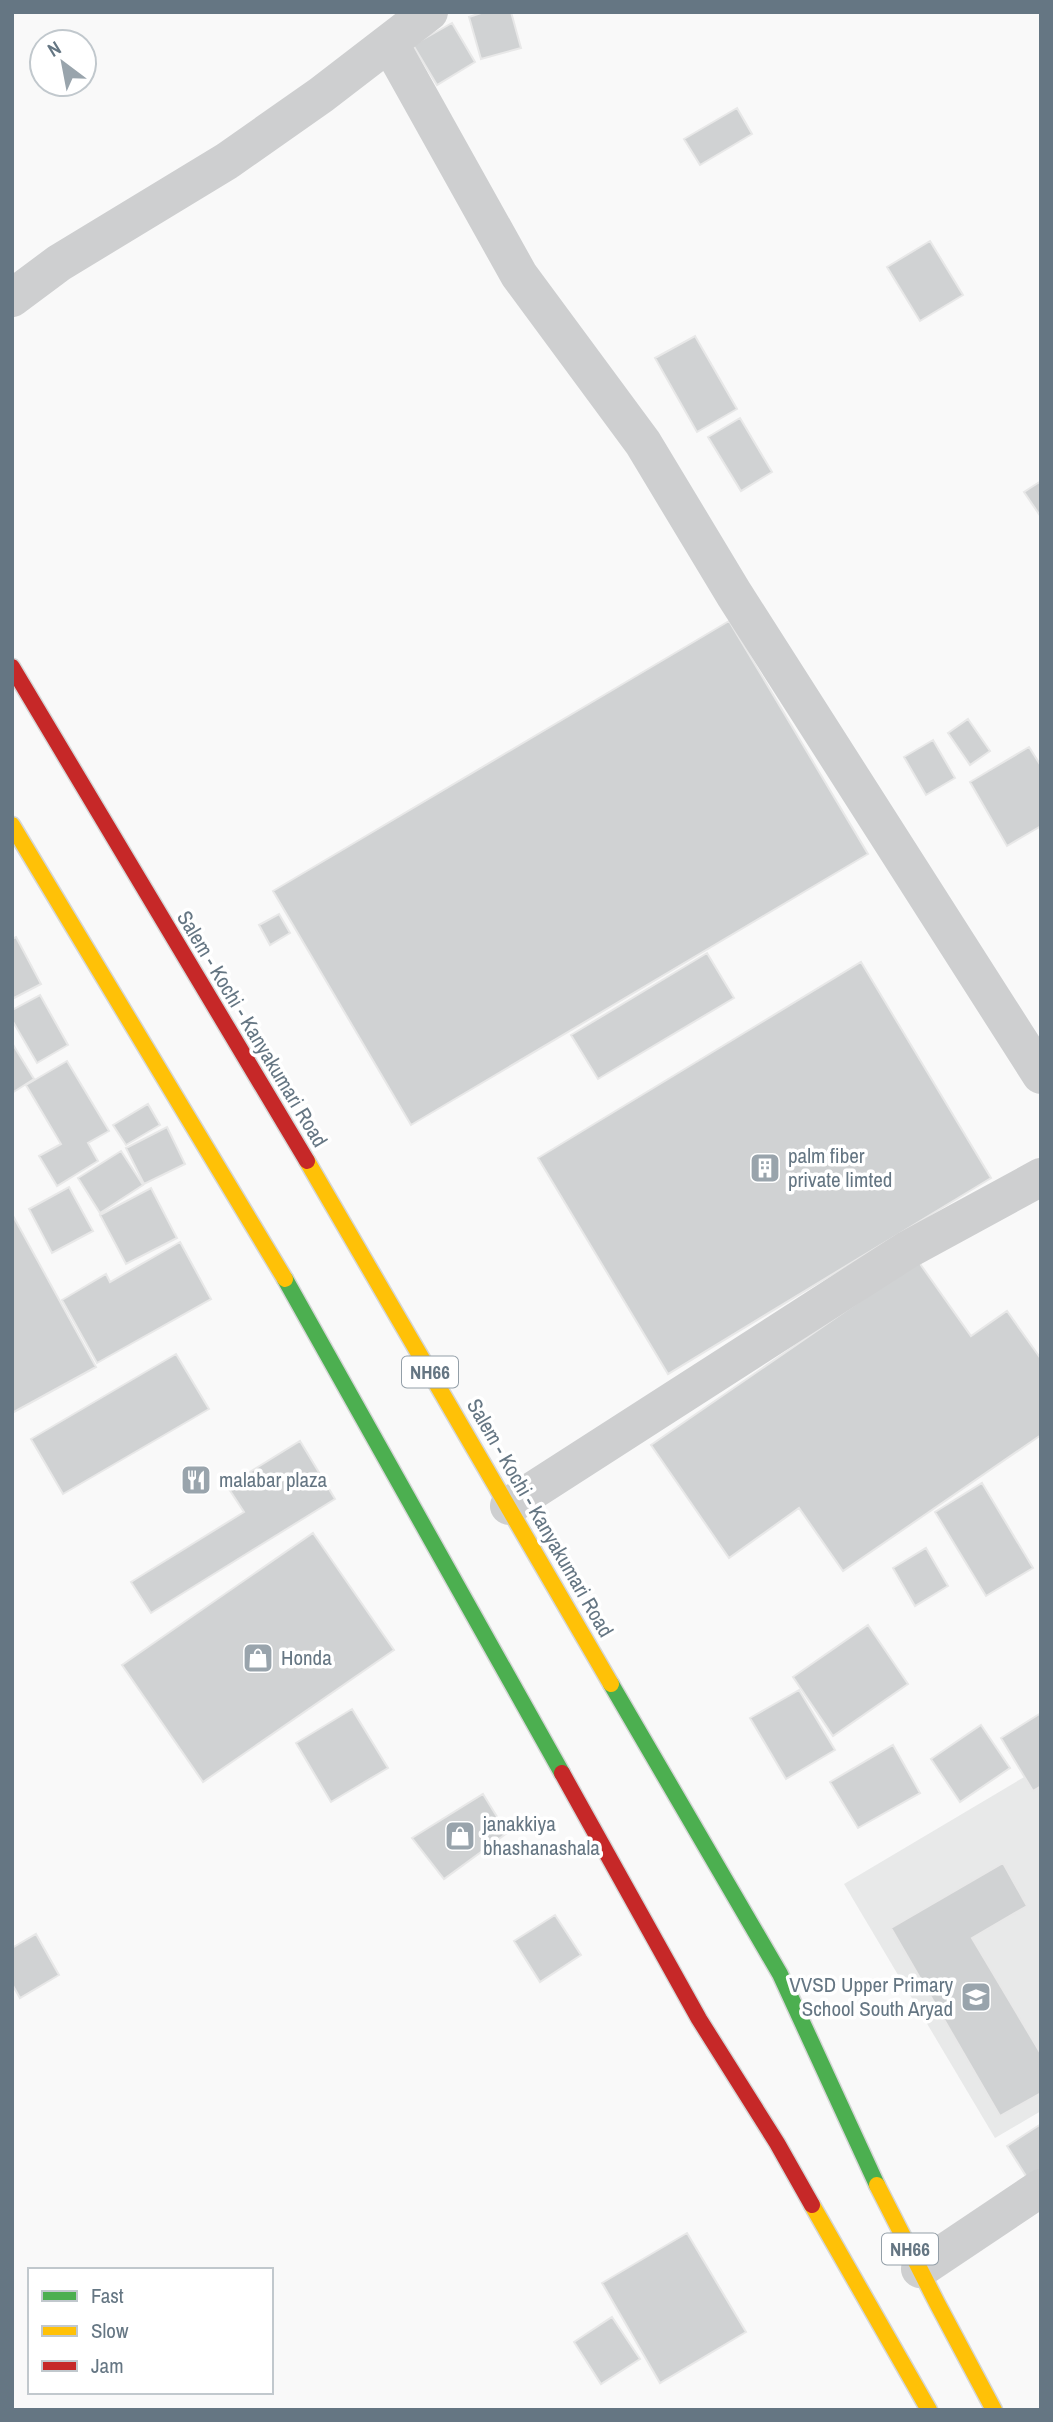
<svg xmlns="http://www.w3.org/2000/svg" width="1053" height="2422" font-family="'Archivo Narrow',sans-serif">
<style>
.built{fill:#e8e9e9}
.building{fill:#d0d2d3;stroke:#e8e8e8;stroke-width:2}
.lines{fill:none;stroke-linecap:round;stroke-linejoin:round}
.fast-casing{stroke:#d5d6d6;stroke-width:19}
.slow-casing{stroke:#d5d6d6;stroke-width:19}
.jam-casing{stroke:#d5d6d6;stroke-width:19}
.street{stroke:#cecfd0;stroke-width:38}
.fast{stroke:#4caf50;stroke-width:16}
.slow{stroke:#ffc107;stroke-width:16}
.jam{stroke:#c62828;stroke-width:16}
.labels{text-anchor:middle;stroke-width:7;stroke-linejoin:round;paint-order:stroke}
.shield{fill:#fff;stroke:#939fa8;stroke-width:2}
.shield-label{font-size:19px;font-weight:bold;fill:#657683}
.street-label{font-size:21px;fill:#657683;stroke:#fff}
.poi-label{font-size:21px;fill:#657683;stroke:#fff;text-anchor:start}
</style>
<rect width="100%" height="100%" fill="#f9f9f9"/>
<path class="built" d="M1041,1767V2111L995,2138L844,1884Z"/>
<path class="building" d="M484,12H511L521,48L481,59L469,17Z
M452,23L475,62L437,85L413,45Z
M737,108L752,134L700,165L684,139Z
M930,241L963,295L920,321L887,267Z
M695,336L737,409L697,432L655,358Z
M740,418L772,472L741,491L708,437Z
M1041,481V517L1024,492Z
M729,621L868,854L411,1125L273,891Z
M968,719L990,751L970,765L948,733Z
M933,740L955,778L926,795L904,757Z
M1029,747L1041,766V826L1007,846L970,782Z
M279,914L290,933L270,945L259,925Z
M16,937L41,984L12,999V939Z
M707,953L734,998L598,1079L571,1035Z
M861,962L991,1178L668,1374L538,1158Z
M40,995L68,1045L37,1063L12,1020V1010Z
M12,1043L34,1079L12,1093Z
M67,1061L109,1131L88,1143L98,1161L57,1186L39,1156L61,1144L26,1085Z
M148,1104L160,1125L126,1145L113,1125Z
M167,1127L185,1164L144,1184L126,1148Z
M121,1151L143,1185L100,1213L78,1178Z
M69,1187L93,1231L52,1253L29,1209Z
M151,1188L177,1238L126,1264L100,1215Z
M12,1214L96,1367L12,1413Z
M180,1242L211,1299L97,1363L62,1300L106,1274L110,1282Z
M918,1261L971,1336L1007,1311L1041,1359V1435L843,1571L799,1508L729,1558L651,1445Z
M176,1354L209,1409L63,1494L31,1439Z
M300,1441L335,1499L151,1613L131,1582L244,1512L227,1486Z
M982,1483L1033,1568L986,1596L935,1512Z
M313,1533L394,1650L203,1782L122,1665Z
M926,1548L948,1586L915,1606L893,1568Z
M868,1625L908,1684L833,1736L793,1677Z
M799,1690L835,1750L786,1779L750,1718Z
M352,1709L388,1768L331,1802L296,1743Z
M1041,1713V1786L1033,1791L1001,1738Z
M981,1725L1010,1768L960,1802L931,1759Z
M893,1745L920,1793L858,1828L830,1782Z
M483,1794L507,1833L444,1879L412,1838Z
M1003,1863L1027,1906L972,1938L1041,2054V2093L1000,2116L891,1928Z
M555,1915L581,1955L540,1982L514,1941Z
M36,1934L59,1975L20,1998L12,1984V1948Z
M1041,2124V2170L1028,2179L1007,2146Z
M687,2233L746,2332L660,2383L602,2283Z
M612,2317L640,2359L601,2384L574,2342Z"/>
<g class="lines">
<g class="fast-casing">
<path id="fast" d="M285,1279L562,1773
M611,1684L780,1974L877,2185"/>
</g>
<g class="slow-casing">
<path id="slow" d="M12,825L285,1279
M307,1161L611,1684
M877,2185L937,2303L994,2410
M812,2205L929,2410"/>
</g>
<g class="jam-casing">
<path id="jam" d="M12,667L307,1161
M562,1773L699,2019L777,2143L812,2205"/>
</g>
<path class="street" d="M390,44L519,275L643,443L734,594L1041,1075
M12,298L59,263L227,161L321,95L429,12
M509,1506L907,1250L1041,1177
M920,2269L1041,2188"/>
<use href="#fast" class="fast"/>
<use href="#slow" class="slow"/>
<use href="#jam" class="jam"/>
</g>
<defs>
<g id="building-square" transform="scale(1.575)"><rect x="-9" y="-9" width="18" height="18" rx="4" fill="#99a4ac" stroke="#fff"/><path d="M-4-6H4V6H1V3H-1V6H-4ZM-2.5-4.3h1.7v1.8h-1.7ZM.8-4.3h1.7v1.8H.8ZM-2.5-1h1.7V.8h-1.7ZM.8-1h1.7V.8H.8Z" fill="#fff"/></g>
<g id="restaurant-square" transform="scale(1.575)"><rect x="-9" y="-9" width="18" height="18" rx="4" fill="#99a4ac" stroke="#fff"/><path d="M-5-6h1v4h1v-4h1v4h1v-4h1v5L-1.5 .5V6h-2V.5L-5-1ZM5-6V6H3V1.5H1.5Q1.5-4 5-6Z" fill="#fff"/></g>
<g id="shop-square" transform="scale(1.575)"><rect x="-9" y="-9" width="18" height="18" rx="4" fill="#99a4ac" stroke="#fff"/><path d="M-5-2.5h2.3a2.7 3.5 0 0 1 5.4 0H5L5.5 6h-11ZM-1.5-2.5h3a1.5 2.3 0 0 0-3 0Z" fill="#fff"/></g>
<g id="school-square" transform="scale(1.575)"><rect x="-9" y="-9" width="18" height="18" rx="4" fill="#99a4ac" stroke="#fff"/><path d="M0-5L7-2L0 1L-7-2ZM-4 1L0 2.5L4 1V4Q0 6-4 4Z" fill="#fff"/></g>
</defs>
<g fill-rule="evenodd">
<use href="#building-square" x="765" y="1168"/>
<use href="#restaurant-square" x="196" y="1480"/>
<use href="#shop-square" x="258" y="1658"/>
<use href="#shop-square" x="460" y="1836"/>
<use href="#school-square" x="976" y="1997"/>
</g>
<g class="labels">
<g class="shield">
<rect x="402" y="1356.5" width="56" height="31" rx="5"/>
<rect x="882" y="2233.5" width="56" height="31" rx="5"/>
</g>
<g class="shield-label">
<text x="430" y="1379">NH66</text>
<text x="910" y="2256">NH66</text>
</g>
<g class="street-label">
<text transform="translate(252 1029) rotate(59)" y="7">Salem - Kochi - Kanyakumari Road</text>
<text transform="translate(540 1518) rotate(60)" y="7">Salem - Kochi - Kanyakumari Road</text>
</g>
<g class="poi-label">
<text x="788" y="1163">palm fiber<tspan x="788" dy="24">private limted</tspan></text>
<text x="219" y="1487">malabar plaza</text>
<text x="281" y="1665">Honda</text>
<text x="483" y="1831">janakkiya<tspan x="483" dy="24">bhashanashala</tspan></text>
<text x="953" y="1992" text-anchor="end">VVSD Upper Primary<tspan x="953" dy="24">School South Aryad</tspan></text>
</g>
</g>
<rect width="1053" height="2422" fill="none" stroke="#657683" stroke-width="28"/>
<rect x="28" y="2268" width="245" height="126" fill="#ffffff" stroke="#c1c8cd" stroke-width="2"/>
<rect x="42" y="2291" width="35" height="10" fill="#4caf50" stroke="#c1c8cd" stroke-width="2"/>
<text x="91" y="2303" font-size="21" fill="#657683">Fast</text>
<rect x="42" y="2326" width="35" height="10" fill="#ffc107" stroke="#c1c8cd" stroke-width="2"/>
<text x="91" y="2338" font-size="21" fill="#657683">Slow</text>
<rect x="42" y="2361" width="35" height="10" fill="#c62828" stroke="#c1c8cd" stroke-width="2"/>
<text x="91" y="2373" font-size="21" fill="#657683">Jam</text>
<g transform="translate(63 63) rotate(328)"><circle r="33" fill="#ffffff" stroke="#c1c8cd" stroke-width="2"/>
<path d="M0-5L12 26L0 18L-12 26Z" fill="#99a4ac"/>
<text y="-10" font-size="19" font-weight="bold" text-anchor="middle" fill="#657683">N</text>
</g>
</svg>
